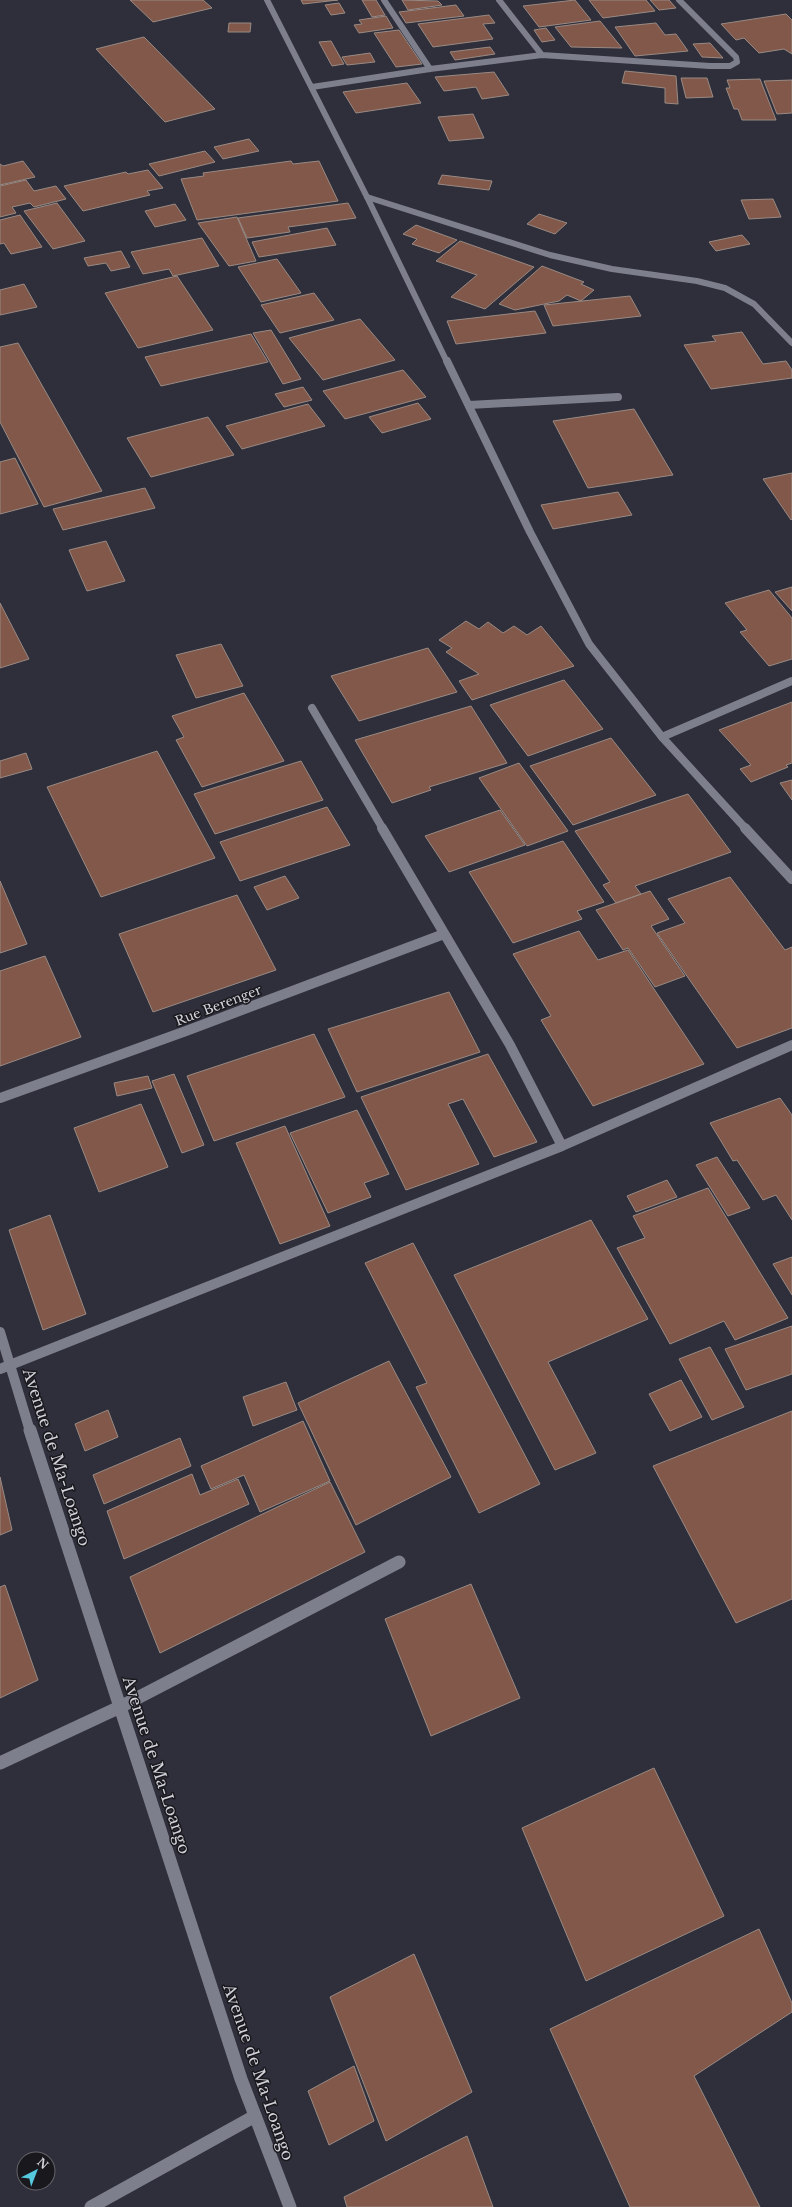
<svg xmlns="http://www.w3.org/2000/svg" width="792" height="2207" font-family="'Libre Baskerville',serif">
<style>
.building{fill:#815849;stroke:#998a84}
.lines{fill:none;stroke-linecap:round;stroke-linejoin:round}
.lane-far2{stroke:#7e7f8c;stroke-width:6}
.lane-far1{stroke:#7e7f8c;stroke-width:8}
.lane{stroke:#7e7f8c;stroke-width:13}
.street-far3{stroke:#7e7f8c;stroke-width:6}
.street-far2{stroke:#7e7f8c;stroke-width:8}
.street-far1{stroke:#7e7f8c;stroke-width:10}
.street{stroke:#7e7f8c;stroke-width:13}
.labels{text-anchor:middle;stroke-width:3;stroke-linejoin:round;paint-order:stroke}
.street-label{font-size:13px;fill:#d1d2d9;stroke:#18181d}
.near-street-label{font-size:16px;fill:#d1d2d9;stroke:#18181d}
</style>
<rect width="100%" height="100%" fill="#2f2f3b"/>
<path class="building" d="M130,0H203L212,8L153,22Z
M301,0H338L303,4Z
M362,0H376L385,15L372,17Z
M402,0L438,1L442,5L408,10Z
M575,0L591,20L539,27L523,6Z
M589,0H646L655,11L603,18Z
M650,0H669L676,8L659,10Z
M339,3L345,13L331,15L325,5Z
M456,5L464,16L406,23L399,12Z
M786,14L792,20V54L784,49L759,53L744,38L736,40L721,24Z
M489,15L495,23L483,24L493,39L433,47L418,24Z
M386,16L393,28L359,33L354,25L362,24L359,20Z
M600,21L622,48L571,47L555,27Z
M229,23H251L250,32H228Z
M656,23L665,35L676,34L688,51L635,56L615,27Z
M546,28L555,40L542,42L534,30Z
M399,30L422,64L396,67L374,33Z
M144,37L215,109L165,122L96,49Z
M331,41L344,64L332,66L319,42Z
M710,43L723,58L702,57L693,44Z
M490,47L495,54L455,60L450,52Z
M370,53L375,62L347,65L342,57Z
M625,71L676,76L678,104L665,103V88L622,83Z
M494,72L509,95L482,99L476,87L444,91L435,77Z
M681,78H707L713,97L686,98Z
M760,79L776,120H742L738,109H734L726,88H730L727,80Z
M792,80V113L777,114L764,81Z
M407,83L421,103L356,113L343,92Z
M473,114L484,138L449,141L438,117Z
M249,139L259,151L223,159L214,147Z
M205,151L215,162L159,176L149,164Z
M23,161L35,177L0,185V164L3,166Z
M291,161L293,164L319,161L338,201L197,220L181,179L204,176L203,173Z
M148,170L163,188L147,191L150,195L83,211L64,186L126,172L128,174Z
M442,175L492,181L489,190L438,184Z
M26,180L34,191L56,186L66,199L34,207L30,203L12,207L16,213L0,217V186Z
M773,199L781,217L749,219L741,200Z
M57,203L85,241L53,249L24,211Z
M348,203L356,218L288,227L290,232L247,238L238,218Z
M175,204L186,220L155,227L145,211Z
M539,214L567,223L555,234L527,224Z
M20,215L42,247L11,254L4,243L0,244V220Z
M237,217L256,261L229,266L198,223Z
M416,225L457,240L439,253L412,244L417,239L403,234Z
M327,228L336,245L259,257L252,242Z
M742,235L750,244L716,251L709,242Z
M202,238L219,266L173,276L169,269L143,274L131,252Z
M460,241L534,267L485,309L451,297L477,275L436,261Z
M121,251L130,267L111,271L106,263L88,266L84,258Z
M277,259L301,293L261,302L238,267Z
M542,266L584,282L581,284L594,290L581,301L567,295L559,301L515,310L499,304Z
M177,276L213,330L138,348L105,293Z
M24,284L37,307L0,315V290Z
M314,293L334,320L280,333L261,305Z
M630,296L641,316L553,326L544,305Z
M535,311L546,333L456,344L447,321Z
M360,319L395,360L323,380L289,338Z
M271,330L301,379L283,384L253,333Z
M742,332L763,364L786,361L792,370V378L711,389L684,345L716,341L712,336Z
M251,334L268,362L161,386L145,357Z
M18,343L102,491L44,507L0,422V347Z
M403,370L426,397L345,419L323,391Z
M303,387L312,400L284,407L275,394Z
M418,403L431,419L382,433L369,417Z
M308,404L325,426L242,449L226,426Z
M634,409L673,475L588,488L553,421Z
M208,417L234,455L151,477L127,438Z
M15,458L38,504L0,514V462Z
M792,473V519L791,520L763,479Z
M145,488L155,508L63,530L53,509Z
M618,492L632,515L553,529L541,505Z
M106,541L125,581L87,591L69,550Z
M792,587V611L775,592Z
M769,590L792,618V659L769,666L740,632L747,630L725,603Z
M0,603L29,659L0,668Z
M466,621L479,629L488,622L503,633L514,626L527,635L541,626L574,666L472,700L459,681L479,674L446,652L452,648L439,640Z
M221,644L243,686L196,698L176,655Z
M428,648L457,692L359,721L331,676Z
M564,680L603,729L528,756L490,705Z
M244,693L284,761L202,787L176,740L184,737L172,716Z
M792,702V763L786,765L788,767L751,782L740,769L751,765L719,730Z
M471,706L507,763L429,787L431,790L392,803L355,740Z
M611,738L656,795L573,825L530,766Z
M157,751L215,858L101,897L47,787Z
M26,753L32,769L0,778V761Z
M301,761L323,800L215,834L194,794Z
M519,763L568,831L527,846L479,778Z
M792,780V800L780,783Z
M688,794L731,852L635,886L641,894L616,903L603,885L610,882L575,831Z
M327,807L350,845L240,881L220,842Z
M500,810L525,845L449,872L425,836Z
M563,841L604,902L577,911L582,919L513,943L469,872Z
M285,876L299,898L267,910L254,887Z
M730,877L785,950L792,947V1028L737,1048L657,933L685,923L668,899Z
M0,881L27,944L0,953Z
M650,891L669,919L651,926L685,976L655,987L628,948L623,950L596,910Z
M237,895L276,970L153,1012L119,934Z
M579,931L598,960L628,950L704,1064L593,1106L541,1020L551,1016L513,954Z
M45,956L81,1037L0,1066V971Z
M449,992L480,1052L357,1092L328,1029Z
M314,1034L345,1097L214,1141L187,1076Z
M488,1054L537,1142L494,1157L463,1099L448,1104L479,1164L406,1190L361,1097Z
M174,1074L204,1145L182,1153L152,1081Z
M148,1076L152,1088L117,1096L114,1083Z
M780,1098L792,1115V1220L776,1195L763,1200L737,1160L733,1161L710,1123Z
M141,1104L168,1167L99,1192L74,1128Z
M357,1110L389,1174L364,1183L371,1197L328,1213L290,1133Z
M285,1126L330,1226L280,1244L236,1143Z
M717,1157L750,1208L728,1216L696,1165Z
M667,1180L677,1197L636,1212L627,1196Z
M708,1188L788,1318L735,1340L724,1321L670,1344L617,1248L645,1238L633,1216Z
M50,1215L86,1314L43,1330L9,1230Z
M591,1220L648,1319L548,1362L596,1453L555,1470L454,1275Z
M413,1243L540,1484L479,1513L416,1387L427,1383L365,1263Z
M792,1257V1295L773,1264Z
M792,1326V1374L746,1390L725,1349Z
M710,1347L744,1407L712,1420L679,1359Z
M389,1361L451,1477L356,1525L298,1403Z
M681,1380L702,1417L670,1431L649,1394Z
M286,1382L297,1410L253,1426L243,1397Z
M108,1410L118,1437L85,1451L75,1424Z
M792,1411V1599L736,1623L653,1466Z
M303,1421L330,1481L260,1512L244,1475L211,1489L201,1466Z
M180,1438L191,1466L104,1504L93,1475Z
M192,1474L200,1495L238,1479L249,1504L124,1559L107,1511Z
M0,1477L12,1530L0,1535Z
M330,1482L365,1552L160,1653L130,1577Z
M471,1584L520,1698L431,1736L385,1619Z
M5,1585L38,1680L0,1698V1587Z
M654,1768L724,1916L586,1981L522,1828Z
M759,1929L792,2003V2012L694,2076L760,2207H630L550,2029Z
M414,1954L472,2092L386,2141L330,1997Z
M354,2066L374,2121L329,2145L308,2091Z
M467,2136L493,2207H347L344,2197Z"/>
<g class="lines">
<path class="lane-far2" d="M367,197L550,255L612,269L697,281L725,288L754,304L792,343"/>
<path class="lane-far1" d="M469,405L618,397
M662,737L792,681"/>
<path class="lane" d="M120,1707L399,1562
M91,2207L255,2116"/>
<path class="street-far3" d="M267,0L367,197L447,362
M384,0L430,69
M499,0L542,55
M312,87L430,69L542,55L710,66H730L737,62L736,57L679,0"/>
<path class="street-far2" d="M447,361L530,532L589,644L662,737L746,829
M312,708L383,829"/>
<path class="street-far1" d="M382,828L510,1045L562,1146
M745,828L792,879
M0,1098L186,1031L444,934
M0,1332L30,1431
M0,1369L562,1146L792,1045"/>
<path class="street" d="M30,1430L241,2079L290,2207
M0,1763L120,1707"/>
</g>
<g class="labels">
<g class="street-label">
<text transform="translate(218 1005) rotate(-21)" y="5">Rue Berenger</text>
</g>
<g class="near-street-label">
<text transform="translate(57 1457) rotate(72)" y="6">Avenue de Ma-Loango</text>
<text transform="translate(157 1765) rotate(72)" y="6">Avenue de Ma-Loango</text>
<text transform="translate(259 2072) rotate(71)" y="6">Avenue de Ma-Loango</text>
</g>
</g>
<g transform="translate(36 2171) rotate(42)"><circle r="19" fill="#18181d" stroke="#626268"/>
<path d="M0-3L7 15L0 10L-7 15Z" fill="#55cadf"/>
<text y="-6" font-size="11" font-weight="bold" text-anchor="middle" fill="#d1d2d9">N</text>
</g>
</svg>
